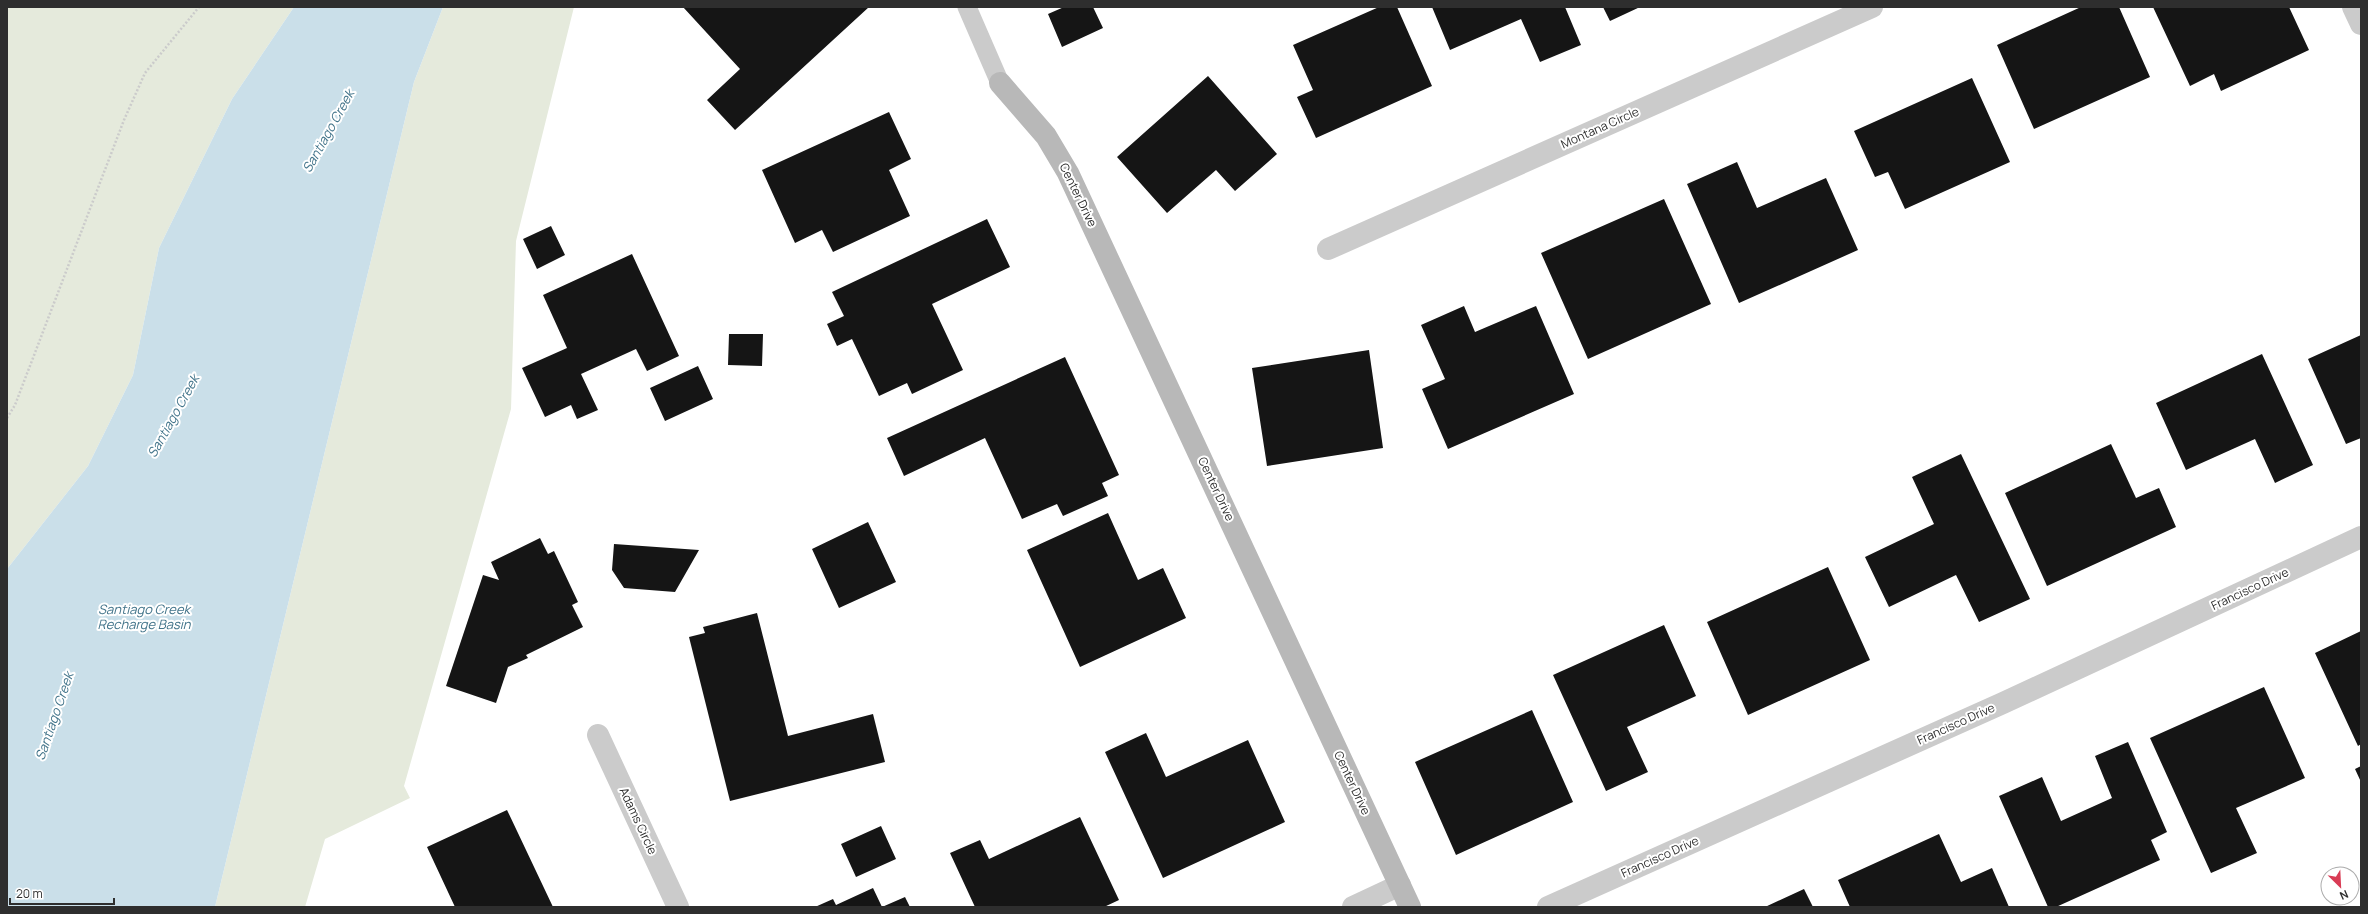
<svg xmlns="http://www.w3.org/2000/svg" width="2368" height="914" font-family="Manrope,sans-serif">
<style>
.green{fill:#e5eadc}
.water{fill:#cadfe9}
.building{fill:#151515}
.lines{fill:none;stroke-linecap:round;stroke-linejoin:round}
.path{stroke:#cbcbcb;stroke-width:2.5;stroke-dasharray:2 2;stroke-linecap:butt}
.lane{stroke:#cbcbcb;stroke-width:19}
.street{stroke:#cbcbcb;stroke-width:22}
.secondary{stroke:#b8b8b8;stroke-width:22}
.labels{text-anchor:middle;stroke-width:4;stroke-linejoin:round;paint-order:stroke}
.street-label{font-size:12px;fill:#2e2e2e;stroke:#fff}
.water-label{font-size:13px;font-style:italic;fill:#42748a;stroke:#fff}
</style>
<rect width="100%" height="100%" fill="#fff"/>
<path class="green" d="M7,7H294L232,99L159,248L133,375L88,466L7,569Z
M443,7H574L516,241L511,409L404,786L410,798L325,839L305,907H215L414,82Z"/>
<path class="water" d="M294,7H443L414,82L215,907H7V569L88,466L133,375L159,248L232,99Z"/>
<path class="building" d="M683,7H869L735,130L707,100L740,69Z
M1064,7H1093L1103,28L1062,47L1048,14Z
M1379,7H1397L1432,86L1316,138L1297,97L1313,90L1293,45Z
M1432,7H1565L1581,45L1540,62L1521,19L1450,50Z
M1603,7H1640L1610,21Z
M2081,7H2119L2150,77L2034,129L1997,45Z
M2153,7H2289L2309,50L2221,91L2214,74L2190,86Z
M1208,76L1277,154L1235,191L1216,170L1167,213L1117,157Z
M1972,78L2010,162L1905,209L1888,172L1875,177L1854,131Z
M889,112L911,159L889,170L910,216L833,252L822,230L795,243L762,170Z
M1737,162L1757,208L1826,178L1858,250L1739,303L1687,184Z
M1664,199L1711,304L1588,359L1541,253Z
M987,219L1010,267L932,304L963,370L912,394L907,383L879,396L852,339L837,346L827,324L844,316L832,292Z
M551,226L565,255L537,269L523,239Z
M632,254L679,356L647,371L636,349L581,374L598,410L577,419L571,405L545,417L522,368L567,348L543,295Z
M1464,306L1475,332L1536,306L1574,394L1448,449L1422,389L1445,379L1421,325Z
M729,334H763L762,366L728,365Z
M2361,335V438L2346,444L2308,359Z
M1369,350L1383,448L1267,466L1252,368Z
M2262,354L2313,465L2275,483L2255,439L2186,470L2156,403Z
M1065,357L1119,475L1102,483L1108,496L1063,516L1057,504L1022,519L985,438L904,476L887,438Z
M698,366L713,399L665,421L650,388Z
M2111,444L2136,498L2159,488L2176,527L2047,586L2005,493Z
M1961,454L2030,599L1979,622L1956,575L1889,607L1865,557L1934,524L1912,477Z
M1108,513L1138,580L1163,568L1186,618L1080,667L1027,550Z
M868,522L896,582L839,608L812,549Z
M540,538L548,554L554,551L578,602L572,605L583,627L526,655L528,658L508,667L496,703L446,686L483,575L499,580L491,562Z
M614,544L699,550L675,592L624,588L612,570Z
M1828,567L1870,660L1748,715L1707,622Z
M757,613L788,736L873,714L885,762L730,801L689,637L705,633L703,627Z
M1664,625L1696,696L1627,727L1648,772L1606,791L1553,675Z
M2361,631V744L2358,746L2315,653Z
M2264,687L2305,778L2236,808L2257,853L2211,873L2150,738Z
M1532,710L1573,802L1456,855L1415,762Z
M1146,733L1166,777L1248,740L1285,822L1163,878L1105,752Z
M2128,742L2167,832L2151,840L2160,860L2056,907H2048L1999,796L2042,777L2061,821L2112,798L2095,756Z
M2361,766V782L2355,769Z
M507,810L553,907H455L427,847Z
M1080,817L1119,900L1104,907H975L950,853L980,840L989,859Z
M881,826L896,859L856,877L841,844Z
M1939,834L1961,882L1992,868L2009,907H1850L1838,880Z
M873,888L882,907H815L833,899L836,905Z
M1804,889L1813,907H1765Z
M905,897L910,907H882Z"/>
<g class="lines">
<path class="path" d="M7,418L15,405L124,120L145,73L199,7"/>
<path class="lane" d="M967,7L1000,83"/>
<path class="street" d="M2353,7L2361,24
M1328,249L1872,7
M598,735L678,907
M1353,907L1400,885
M1548,907L2003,703L2361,537"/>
<path class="secondary" d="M1000,83L1046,136L1068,173L1410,907"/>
</g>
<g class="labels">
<g class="street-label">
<text transform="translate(1600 128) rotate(-24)" y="4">Montana Circle</text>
<text transform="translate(1078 195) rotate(64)" y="4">Center Drive</text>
<text transform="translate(1216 489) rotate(65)" y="4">Center Drive</text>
<text transform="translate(2250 589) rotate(-25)" y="4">Francisco Drive</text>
<text transform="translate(1956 724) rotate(-24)" y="4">Francisco Drive</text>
<text transform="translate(1352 783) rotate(65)" y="4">Center Drive</text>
<text transform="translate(638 821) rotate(65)" y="4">Adams Circle</text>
<text transform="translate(1660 857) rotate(-24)" y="4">Francisco Drive</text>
</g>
<g class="water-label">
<text transform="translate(328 131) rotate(-61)" y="5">Santiago Creek</text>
<text transform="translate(173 416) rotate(-61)" y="5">Santiago Creek</text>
<text x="144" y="614">Santiago Creek<tspan x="144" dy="15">Recharge Basin</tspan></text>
<text transform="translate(54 716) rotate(-71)" y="5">Santiago Creek</text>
</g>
</g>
<rect width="2368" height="914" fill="none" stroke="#2e2e2e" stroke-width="16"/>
<g transform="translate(2340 886) rotate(156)"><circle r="19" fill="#ffffff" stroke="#ababab"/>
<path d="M0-3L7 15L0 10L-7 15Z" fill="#d93c55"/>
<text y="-6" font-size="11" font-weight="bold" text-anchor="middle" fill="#2e2e2e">N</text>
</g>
<path d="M10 898v6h104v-6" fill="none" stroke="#2e2e2e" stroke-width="2"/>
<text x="16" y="898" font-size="12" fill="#2e2e2e" stroke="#ffffff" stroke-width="3" paint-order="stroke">20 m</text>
</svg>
